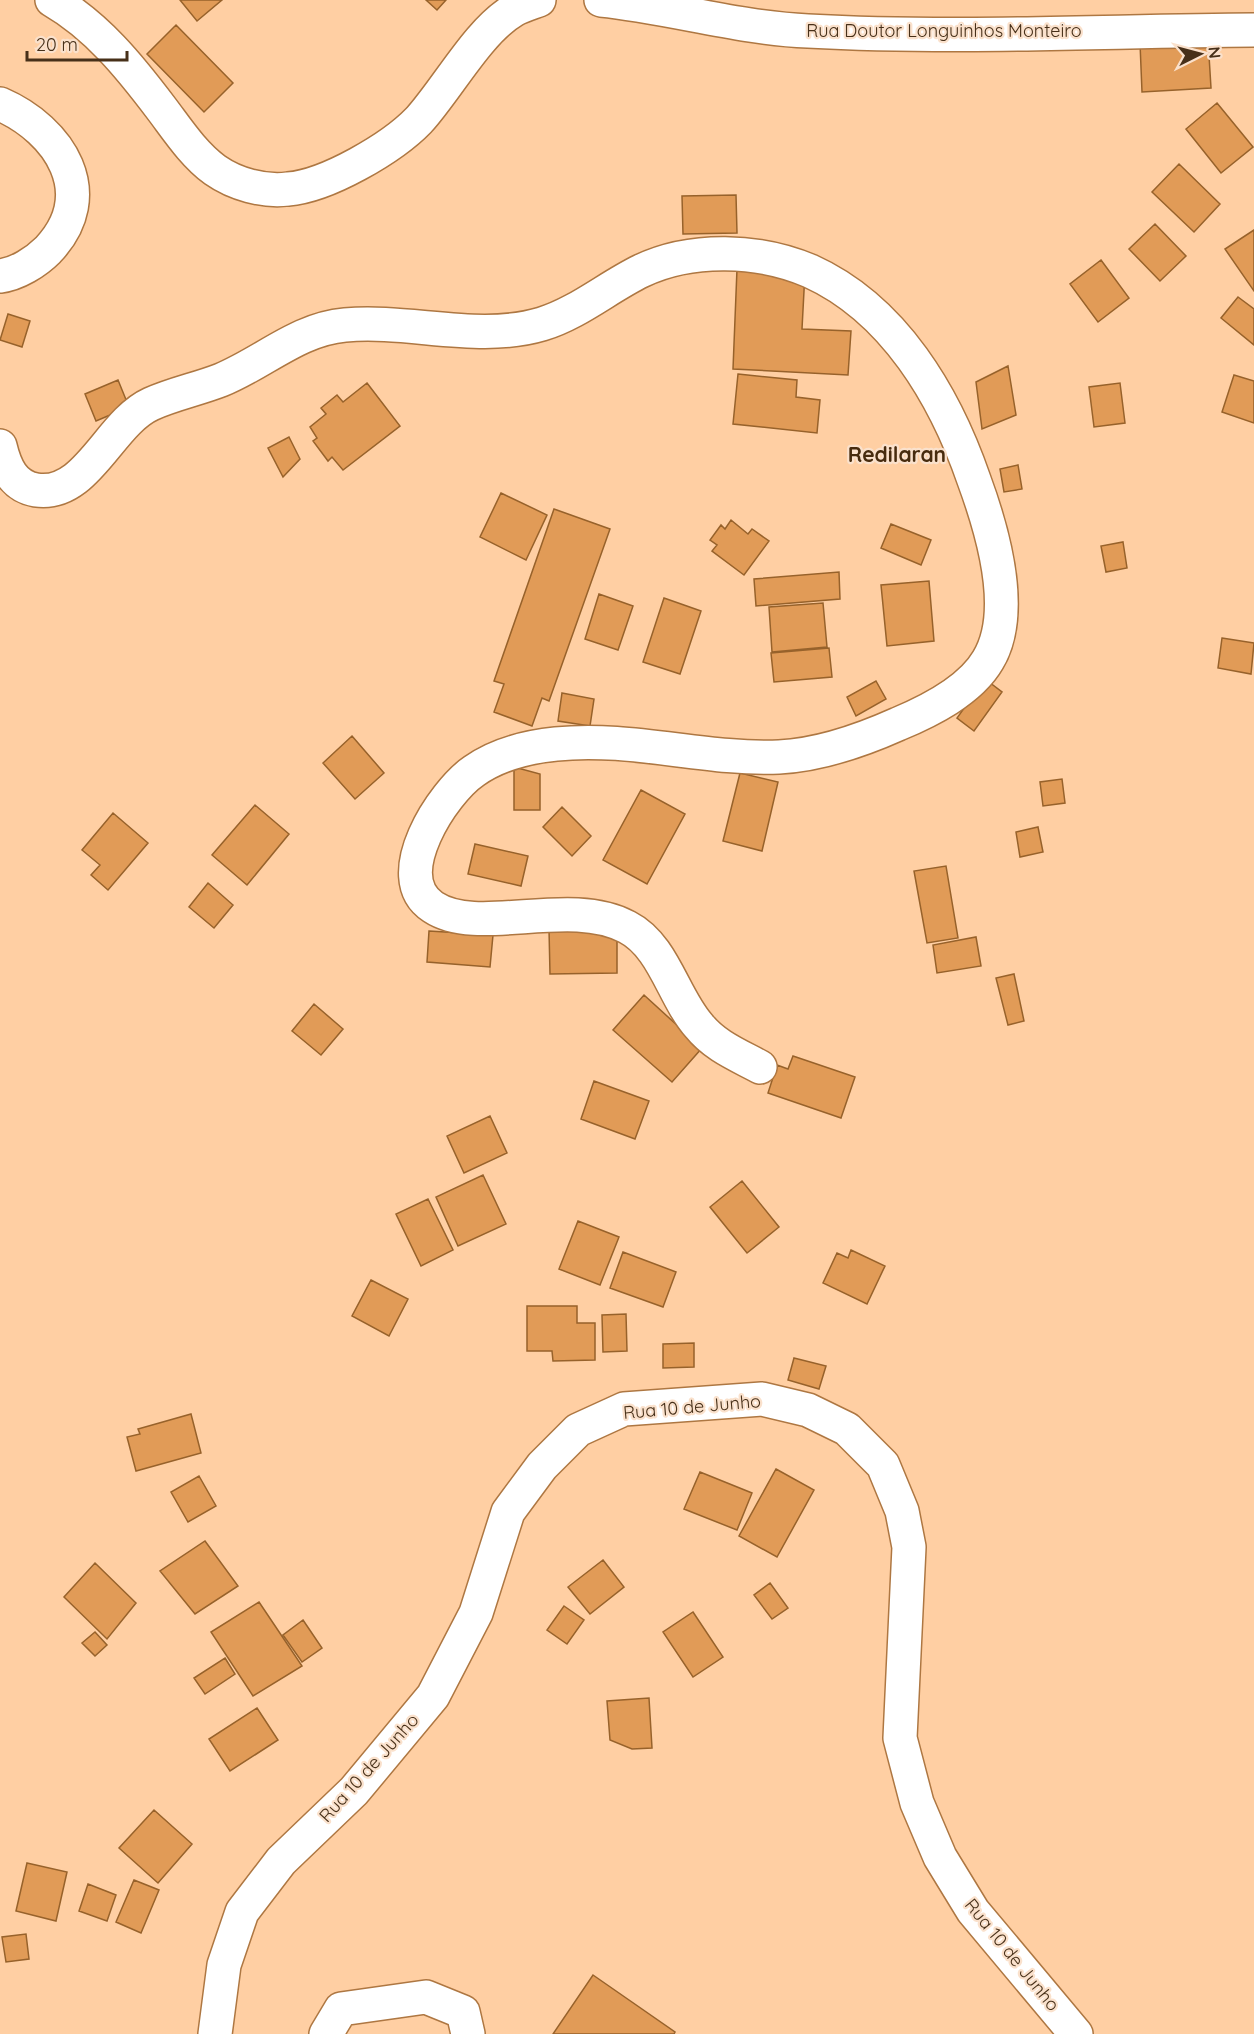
<svg xmlns="http://www.w3.org/2000/svg" width="1254" height="2034" font-family="Quicksand,sans-serif">
<style>
.building{fill:#e19b57;stroke:#97622b;stroke-width:1.5}
.lines{fill:none;stroke-linecap:round;stroke-linejoin:round}
.street-casing{stroke:#ae7742;stroke-width:36}
.primary-casing{stroke:#ae7742;stroke-width:36}
.street{stroke:#fff;stroke-width:33}
.primary{stroke:#fff;stroke-width:33}
.labels{text-anchor:middle;stroke-width:4.5;stroke-linejoin:round;paint-order:stroke}
.street-label{font-size:18px;fill:#473019;stroke:#fae1cc}
.quarter-label{font-size:21px;font-weight:bold;fill:#472b0e;stroke:#fae1cc}
</style>
<rect width="100%" height="100%" fill="#ffcfa3"/>
<path class="building" d="M180,0H222L197,21Z
M426,0H446L437,10Z
M176,25L233,83L204,112L147,54Z
M1208,39L1211,88L1142,92L1140,43Z
M1217,103L1253,147L1221,173L1186,129Z
M1179,164L1220,204L1194,232L1152,192Z
M736,195L737,233L683,234L682,196Z
M1155,224L1186,256L1160,281L1129,249Z
M1254,230V291L1225,249Z
M1101,260L1129,298L1098,322L1070,284Z
M737,269L805,272L802,329L851,331L848,375L733,369Z
M1238,297L1254,309V345L1221,318Z
M8,314L30,321L22,347L0,340Z
M1008,366L1016,415L982,429L976,382Z
M738,374L797,380L796,397L820,400L817,433L733,424Z
M1234,375L1254,381V423L1222,412Z
M118,380L129,407L96,421L85,394Z
M367,383L400,426L343,470L332,457L328,461L313,441L317,438L310,427L326,414L321,408L337,395L343,402Z
M1120,383L1125,423L1094,427L1089,387Z
M289,437L300,459L283,477L268,448Z
M1018,465L1022,489L1004,492L1000,469Z
M501,493L547,515L526,560L480,537Z
M554,509L610,529L549,701L542,698L532,726L494,712L504,684L494,681Z
M731,520L748,534L752,529L769,541L744,575L712,551L717,545L710,540L721,525L725,529Z
M891,524L931,540L921,565L881,548Z
M1123,542L1127,568L1106,572L1101,546Z
M839,572L840,599L756,606L754,579Z
M929,581L934,641L887,646L881,585Z
M599,594L633,606L618,650L585,639Z
M664,598L701,611L680,674L643,662Z
M823,603L827,647L772,652L769,607Z
M1222,638L1254,643L1251,674L1218,668Z
M829,648L832,677L774,682L771,653Z
M985,679L1002,692L974,731L957,718Z
M876,681L886,699L856,716L847,697Z
M562,693L594,699L590,726L558,721Z
M352,736L384,773L355,799L323,763Z
M514,767L540,774V810H514Z
M740,773L778,782L762,851L723,841Z
M1062,779L1065,803L1043,806L1040,782Z
M641,790L685,814L647,884L603,860Z
M255,805L289,834L247,885L212,855Z
M562,807L591,836L572,856L543,827Z
M113,813L148,843L108,890L91,875L100,865L82,850Z
M1038,827L1043,852L1020,857L1016,832Z
M475,844L528,856L521,886L468,874Z
M946,866L958,938L927,943L914,871Z
M208,883L233,905L214,928L189,907Z
M617,927V973L550,974L549,929Z
M429,931L493,935L490,967L427,962Z
M976,937L981,966L937,973L933,945Z
M1014,974L1024,1021L1008,1025L996,978Z
M644,995L702,1048L672,1082L613,1030Z
M314,1004L343,1029L321,1055L292,1031Z
M793,1056L855,1077L841,1118L768,1093L777,1065L788,1069Z
M594,1081L649,1101L635,1139L581,1119Z
M490,1116L507,1153L464,1173L447,1136Z
M483,1175L506,1224L458,1246L436,1197Z
M742,1181L779,1227L747,1253L710,1207Z
M428,1199L453,1250L421,1266L396,1214Z
M578,1221L619,1237L600,1285L559,1269Z
M851,1250L885,1266L867,1304L823,1283L837,1253L848,1258Z
M623,1252L676,1272L663,1307L610,1288Z
M371,1280L408,1299L389,1336L352,1316Z
M527,1306H577V1323H595V1360L553,1361L552,1351H527Z
M626,1314L627,1351L603,1352L602,1315Z
M694,1343V1367L663,1368V1344Z
M794,1358L826,1366L819,1389L788,1380Z
M191,1414L201,1453L136,1471L127,1437L140,1434L138,1429Z
M776,1469L814,1490L777,1557L739,1536Z
M700,1472L752,1493L737,1530L684,1509Z
M199,1476L216,1506L188,1522L171,1492Z
M205,1541L238,1586L195,1614L160,1571Z
M603,1560L624,1587L590,1614L568,1587Z
M95,1563L136,1603L107,1639L64,1597Z
M770,1583L788,1608L772,1619L754,1595Z
M259,1602L302,1666L253,1696L211,1632Z
M564,1606L584,1620L567,1644L547,1630Z
M693,1612L723,1657L693,1677L663,1632Z
M303,1620L322,1648L302,1662L283,1635Z
M95,1632L107,1645L95,1656L82,1643Z
M225,1658L235,1674L205,1694L194,1678Z
M649,1698L652,1748L632,1749L610,1740L607,1701Z
M257,1708L278,1740L230,1771L209,1739Z
M154,1810L192,1844L158,1883L119,1848Z
M27,1863L67,1872L56,1921L16,1911Z
M134,1880L159,1890L141,1933L116,1922Z
M88,1884L116,1895L107,1921L79,1911Z
M26,1934L29,1959L6,1962L2,1937Z
M593,1975L675,2032L674,2034H553Z"/>
<g class="lines">
<g class="street-casing">
<path id="street" d="M52,0C97,26 130,67 161,108C177,129 193,154 215,170C235,184 263,192 288,189C327,186 392,148 419,120C448,88 478,31 514,10C521,6 531,3 539,0
M601,0C670,7 738,28 808,31C956,39 1106,31 1254,30
M0,104C60,130 101,194 48,250C36,262 17,274 0,276
M0,446C5,467 13,486 36,490C87,498 109,423 151,404C173,394 198,389 221,380C263,363 298,329 345,325C409,319 479,343 542,324C578,313 608,287 641,271C691,247 759,249 810,271C894,309 945,396 974,480C992,529 1017,612 988,660C970,691 929,711 898,724C860,741 820,755 779,757C705,760 630,736 556,744C527,747 498,754 474,771C443,792 387,877 433,907C478,937 569,896 627,927C664,946 673,997 699,1026C715,1046 738,1055 760,1067
M326,2034L341,2009L426,1997L463,2012L468,2034"/>
</g>
<g class="primary-casing">
<path id="primary" d="M215,2034L224,1965L242,1912L281,1861L354,1791L433,1696L476,1613L508,1512L542,1466L578,1430L624,1409L762,1399L808,1410L847,1429L883,1465L902,1511L909,1547L900,1738L917,1803L940,1857L973,1911L1076,2034"/>
</g>
<use href="#street" class="street"/>
<use href="#primary" class="primary"/>
</g>
<g class="labels">
<g class="street-label">
<text x="944" y="37">Rua Doutor Longuinhos Monteiro</text>
<text transform="translate(692 1407) rotate(-5)" y="6">Rua 10 de Junho</text>
<text transform="translate(369 1768) rotate(-48)" y="6">Rua 10 de Junho</text>
<text transform="translate(1012 1955) rotate(51)" y="6">Rua 10 de Junho</text>
</g>
<g class="quarter-label">
<text x="897" y="462">Redilaran</text>
</g>
</g>
<g transform="translate(1200 54) rotate(84)" stroke="#fae1cc" stroke-width="4.5" paint-order="stroke">
<path d="M0-4.5L10 22L0 15L-10 22Z" fill="#473019"/>
<text y="-9" font-size="16" font-weight="bold" text-anchor="middle" fill="#473019">N</text>
</g>
<path d="M27 51v9h100v-9" fill="none" stroke="#473019" stroke-width="3"/>
<text x="36" y="51" font-size="18" fill="#473019" stroke="#fae1cc" stroke-width="4.5" paint-order="stroke">20 m</text>
</svg>
